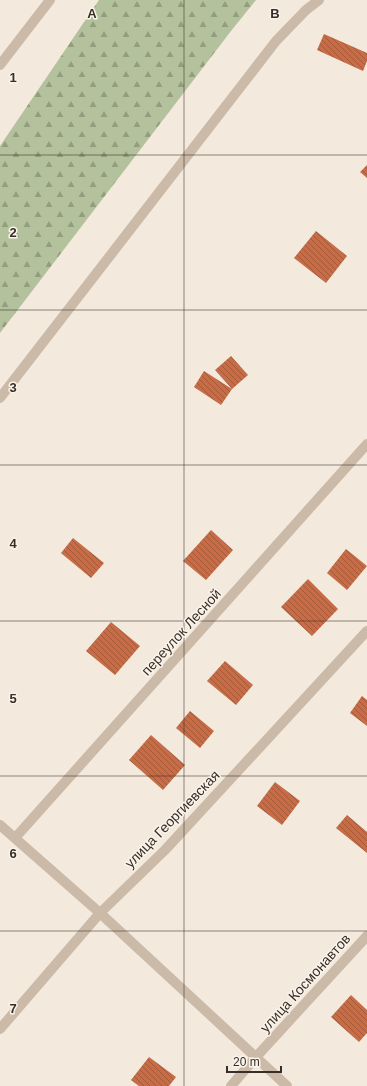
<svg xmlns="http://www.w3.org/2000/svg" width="367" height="1086" font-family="Arial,sans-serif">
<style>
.forest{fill:url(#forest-firs)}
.building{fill:url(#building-back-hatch)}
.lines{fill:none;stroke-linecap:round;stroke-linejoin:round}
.lane{stroke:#cbbaa8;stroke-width:10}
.street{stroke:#cbbaa8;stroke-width:10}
.grid{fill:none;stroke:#382e28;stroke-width:1;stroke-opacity:0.55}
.labels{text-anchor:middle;stroke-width:3;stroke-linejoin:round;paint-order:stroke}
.street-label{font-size:14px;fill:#382e28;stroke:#faf3e9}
.grid-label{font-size:13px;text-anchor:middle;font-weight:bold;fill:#382e28;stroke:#faf3e9;stroke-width:3;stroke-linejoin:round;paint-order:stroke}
</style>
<defs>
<pattern id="forest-firs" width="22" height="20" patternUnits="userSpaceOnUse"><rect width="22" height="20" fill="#b3c29c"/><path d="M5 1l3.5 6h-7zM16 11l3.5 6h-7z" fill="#939e7f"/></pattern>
<pattern id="building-back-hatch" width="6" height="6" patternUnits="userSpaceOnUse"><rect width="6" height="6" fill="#c86c45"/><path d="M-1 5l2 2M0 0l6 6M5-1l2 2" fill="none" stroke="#a3593a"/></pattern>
</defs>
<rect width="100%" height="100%" fill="#f3e9dd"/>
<path class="forest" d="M99,0H256L231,31L0,333V146Z"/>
<path class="building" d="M324,34L367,53V61L363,71L317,50Z
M367,165V178L360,172Z
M316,231L347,256L326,283L294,258Z
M231,356L248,375L232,389L215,370Z
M204,371L232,389L221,405L194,387Z
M211,530L233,550L206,580L183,561Z
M73,538L104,563L91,578L61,553Z
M346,549L367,566L347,590L327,573Z
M308,579L338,609L312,636L281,607Z
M111,622L140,646L115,675L86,651Z
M225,661L253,685L236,705L207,681Z
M362,696L367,700V726L350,713Z
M190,711L214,731L200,748L176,728Z
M151,735L185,765L163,790L129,760Z
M275,782L300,801L282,825L257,806Z
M347,815L367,832V853L336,828Z
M351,995L367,1010V1033L359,1042L331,1017Z
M149,1057L176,1077L169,1086H139L131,1080Z"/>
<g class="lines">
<path class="lane" d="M0,65L50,0"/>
<path class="street" d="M0,398L276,41L306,10L319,0
M0,825L100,913L287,1086
M15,838L367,444
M0,1029L100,913L165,850L367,631
M231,1086L256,1057L367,936"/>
</g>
<path class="grid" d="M184,0V1086M0,155H367M0,310H367M0,465H367M0,621H367M0,776H367M0,931H367"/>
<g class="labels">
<g class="street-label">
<text transform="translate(181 632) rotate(-48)" y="5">переулок Лесной</text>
<text transform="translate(172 819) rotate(-46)" y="5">улица Георгиевская</text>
<text transform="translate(305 983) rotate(-48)" y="5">улица Космонавтов</text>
</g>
</g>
<g class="grid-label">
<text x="92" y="18">A</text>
<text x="275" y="18">B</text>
<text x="13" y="82">1</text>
<text x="13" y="237">2</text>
<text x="13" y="392">3</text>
<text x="13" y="548">4</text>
<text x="13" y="703">5</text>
<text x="13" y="858">6</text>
<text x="13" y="1013">7</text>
</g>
<path d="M227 1066v6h54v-6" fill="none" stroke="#382e28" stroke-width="2"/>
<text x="233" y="1066" font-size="12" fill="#382e28" stroke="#faf3e9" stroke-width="3" paint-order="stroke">20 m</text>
</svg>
